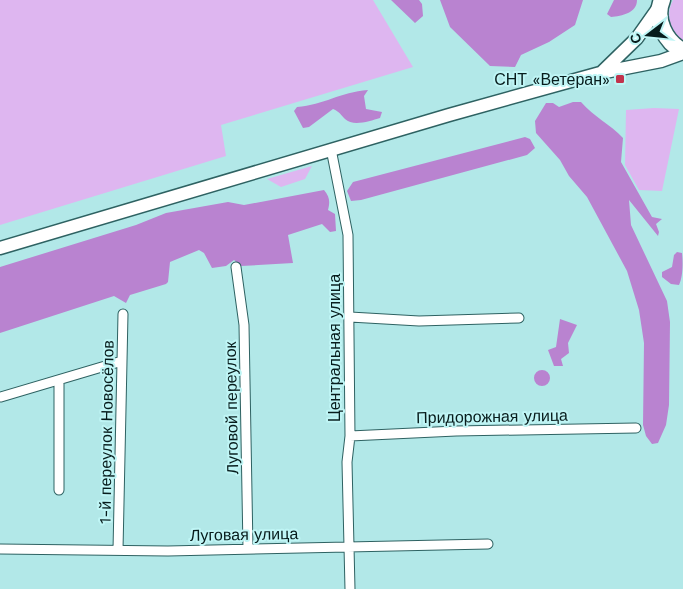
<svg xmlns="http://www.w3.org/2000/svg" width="683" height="589" font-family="'Work Sans',sans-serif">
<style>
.green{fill:#deb6f0}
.forest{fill:#b983d0}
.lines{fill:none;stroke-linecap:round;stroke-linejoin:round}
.street-casing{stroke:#2e6262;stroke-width:11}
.secondary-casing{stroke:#2e6262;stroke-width:15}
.highway-casing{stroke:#2e6262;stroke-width:19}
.street{stroke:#fff;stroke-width:9}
.secondary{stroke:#fff;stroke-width:12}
.highway{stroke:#fff;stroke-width:16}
.poi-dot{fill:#c2324c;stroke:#bff5f5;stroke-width:2}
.labels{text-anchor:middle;stroke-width:4;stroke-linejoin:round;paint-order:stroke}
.poi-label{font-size:16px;fill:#071c1c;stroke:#bff5f5;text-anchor:end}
.street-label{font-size:16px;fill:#071c1c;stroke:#bff5f5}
</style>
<rect width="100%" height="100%" fill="#b2e8e8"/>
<path class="green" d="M0,0H373L413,67L221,125L226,156L0,225Z
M673,0H683V41C670,31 665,15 673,0Z
M654,108L679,109L662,191L639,190L625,165L626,110Z
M312,166L305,179L281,187L267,179Z"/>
<path class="forest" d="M391,0H419L422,4L423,16L415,23Z
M440,0H583L575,25L549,42L521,55L515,67L490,66L450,27Z
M614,0H637C637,13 622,16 611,17L607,14Z
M368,90L364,96L366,109L382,112L380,118C370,121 353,127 345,119C340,114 340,112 333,109L309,127L303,128L294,111L297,107C324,105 340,92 368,90Z
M573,102H581C594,117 610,124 623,138L621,162L652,217L662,219L656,224L659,232L658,236L629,200L631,225L667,301L670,322L669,405L666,425L658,443L652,444L646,436L643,425L644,343L639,310L627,271L587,197L569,176L560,160L536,133L535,121L546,103H553L559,107Z
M525,137L530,139L535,148L527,155L361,200L351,201L347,191L353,182Z
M324,190C330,197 330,202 328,210L335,214L336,231L330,232L322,224L288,235L293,263L241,266L234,260L226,266L212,268L204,253L199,250L170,262L168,282L166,284L130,295L126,303L114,296L0,333V267L136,225L166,213L228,202L244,205Z
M677,252L682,253C683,262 683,277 679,285L671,284L662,277V272L672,267L674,255Z
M560,319L577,325L568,343L569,353L561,359L563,366H554L548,350L556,347Z
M534 378a8 8 0 1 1 16 0a8 8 0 1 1-16 0Z"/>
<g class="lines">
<g class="street-casing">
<path id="street" d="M331,149L348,235L350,436L347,462L350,589
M236,267L244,325L248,549
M350,317L419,321L519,318
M59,380V490
M1,397L122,361
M350,436L456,431L636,428
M0,549L168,551L488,544
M118,550L123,314"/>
</g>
<g class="secondary-casing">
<path id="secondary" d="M602,72L637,38L661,4
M0,248L449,115L600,73L661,61L683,53"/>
</g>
<g class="highway-casing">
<path id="highway" d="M662,0C654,19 665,42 683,51"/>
</g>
<use href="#street" class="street"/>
<use href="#secondary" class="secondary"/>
<use href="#highway" class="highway"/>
</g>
<rect class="poi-dot" x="615" y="74" width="10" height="10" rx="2.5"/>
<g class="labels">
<g class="poi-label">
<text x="610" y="85">СНТ «Ветеран»</text>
</g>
<g class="street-label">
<text transform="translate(334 348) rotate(-90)" y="6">Центральная улица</text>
<text transform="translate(231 408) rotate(-91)" y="6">Луговой переулок</text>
<text transform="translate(492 416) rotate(-1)" y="6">Придорожная улица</text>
<text transform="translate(106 432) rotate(-89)" y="6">1-й переулок Новосёлов</text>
<text transform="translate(244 534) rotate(-1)" y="6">Луговая улица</text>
</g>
</g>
<g transform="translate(648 35) rotate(254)" stroke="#bff5f5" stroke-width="4" paint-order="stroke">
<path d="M0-4L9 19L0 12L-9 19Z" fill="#071c1c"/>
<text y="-8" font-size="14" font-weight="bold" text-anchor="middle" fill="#071c1c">С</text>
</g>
</svg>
